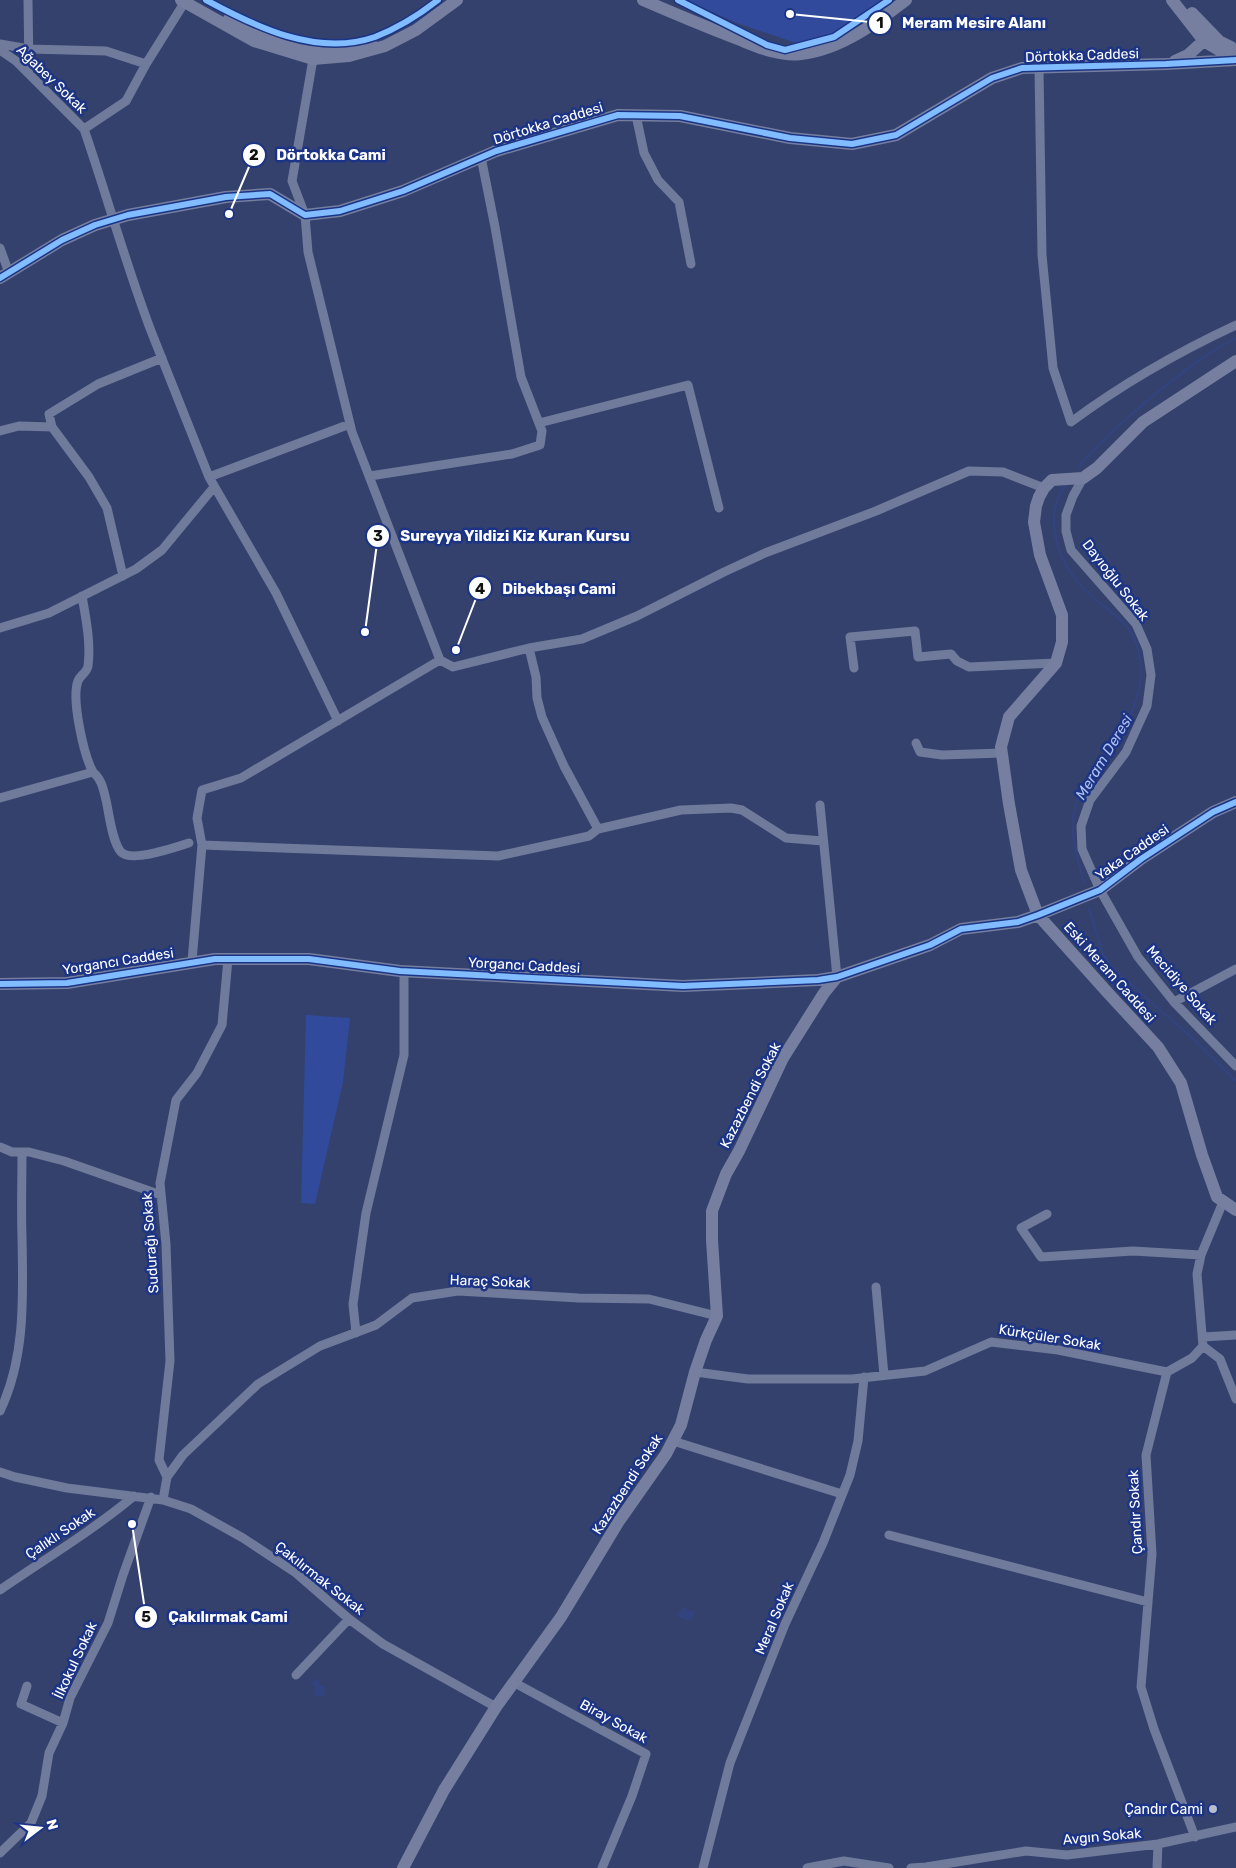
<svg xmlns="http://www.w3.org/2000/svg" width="1236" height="1868" font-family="Rubik,sans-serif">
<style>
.green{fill:#314a9c}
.water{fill:#32437e}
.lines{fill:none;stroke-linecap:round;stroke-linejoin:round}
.stream{stroke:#32437e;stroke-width:2.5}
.street{stroke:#707a9b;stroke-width:9}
.secondary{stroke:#767f9f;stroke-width:12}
.cycleway-casing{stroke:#1c3485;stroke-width:9}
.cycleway{stroke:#80bcff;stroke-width:6}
.poi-dot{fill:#b8bccc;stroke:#1c3485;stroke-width:2}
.labels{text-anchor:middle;stroke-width:5;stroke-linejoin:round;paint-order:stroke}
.street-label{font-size:14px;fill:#fff;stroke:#1c3485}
.poi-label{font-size:14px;fill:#fff;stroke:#1c3485;text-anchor:end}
.water-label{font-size:15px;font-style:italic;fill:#b0c0f2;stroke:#1c3485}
.leader{fill:none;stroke:#fff;stroke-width:2}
.callout-dot{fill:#fff;stroke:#1c3485;stroke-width:2}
.mark-label{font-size:15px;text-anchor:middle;font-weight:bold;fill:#111}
.callout-label{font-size:15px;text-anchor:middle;font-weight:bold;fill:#fff;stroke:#1c3485;stroke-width:5;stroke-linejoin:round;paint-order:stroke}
</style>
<rect width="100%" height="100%" fill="#34416d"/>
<path class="green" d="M686,0H884L831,36L799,44L737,23Z
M306,1015L350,1018L343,1082L315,1204L301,1203Z"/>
<path class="water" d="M681,1606L695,1613L691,1622L676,1616L681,1610Z
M315,1679L319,1680L320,1685L325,1687L326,1690L324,1696L319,1697L314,1695L315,1687L311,1683Z"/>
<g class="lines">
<path class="stream" d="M1079,466C1107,434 1137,409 1169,383C1190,366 1212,350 1236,338
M1066,484C1041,518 1058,562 1085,590C1109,614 1135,620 1140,659C1146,698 1122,732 1100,762C1089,778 1078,792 1074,812C1070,836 1078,859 1084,883
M1089,908L1103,954L1112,968L1190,1036L1236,1081"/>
<path class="street" d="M28,0L29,73
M186,0L146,64L126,101L84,129C107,196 126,265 151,331C170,380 190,428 209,477L350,424
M0,44L29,49L106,51L146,64
M0,50L16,61L84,129
M1039,69L1042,255L1053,368L1071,422C1122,384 1178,352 1236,325
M636,115L644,153L658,180L679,202L691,264
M0,248L9,273
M539,423L688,385L719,508
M52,427L49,414L98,384L162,358
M0,431L19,426L52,427L89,477L107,508L123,576
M370,476L512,454L540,445L542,431L521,377L495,227L481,157
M209,477L276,593L338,721
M1083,478L1073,496L1066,515V531L1071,550L1136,624L1147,649L1151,675L1147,706L1126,752L1090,800L1081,826L1082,849L1100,890L1138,957L1174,1002L1236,1066
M82,596C86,619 91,643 88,666C87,673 80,675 78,681C71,699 84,756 93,772
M0,628L49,613L136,569L162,550L214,487
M529,648L536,677L537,698L542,717L564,766L598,829
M440,660L453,667L529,648L582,639L637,616L724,572L765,553L876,511L969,471L1003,472L1044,488
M854,668L850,637L915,631L918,657L951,654L957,661L969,667L1056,663
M916,743L920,752L942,755L1002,753
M0,798L93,772C102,780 103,788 106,800C109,813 112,842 121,852C131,863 176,847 189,843
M820,805L837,977
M202,845L498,856L589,836L598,829L681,810L731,808L742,810L786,838L823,841
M192,961L202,845L197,818L202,790L241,778L440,660L352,432L308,252L305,215L292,181L313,59
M1174,1002L1236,969
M0,1147L12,1152H29L64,1161L161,1195
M1047,1214L1021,1228L1041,1257L1133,1251L1201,1255
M876,1287L884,1375
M356,1333L353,1304L366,1213L404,1055V971
M1203,1337L1236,1335
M1203,1346L1220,1359L1236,1399
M695,1372L748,1379H852L925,1371L991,1342L1058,1350L1167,1372
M0,1411C26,1357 23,1295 22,1237C21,1209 22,1180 22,1152
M673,1441L842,1494
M0,1472L15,1477L67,1488L163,1500L191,1509L243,1538L296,1573L349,1619L383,1644L496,1707
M167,1477L159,1460L170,1361L166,1244L160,1183L176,1100L197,1073L222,1025L228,959
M163,1500L167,1477L183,1455L258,1384L320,1346L376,1325L412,1298L458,1291L579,1298L649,1299L717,1316
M889,1535L1148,1602
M0,1590C45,1559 92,1531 134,1496
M296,1675L349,1619
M515,1683L646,1754L632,1796L602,1868
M27,1686L21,1704L63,1723
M1195,1837L1154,1729L1141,1687L1152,1554L1146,1455L1167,1372L1192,1358L1203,1346L1197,1274L1201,1255L1223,1202
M0,1853L31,1823L42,1796L49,1753L63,1723L70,1698L108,1623L123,1575L151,1497
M703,1868L730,1763L785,1624L823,1543L850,1475L858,1441L864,1377
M807,1868L844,1861L889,1868
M911,1868L926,1867L1026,1851L1067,1855L1158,1844L1236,1827
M1157,1868L1158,1844"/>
<path class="secondary" d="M181,0L254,41L313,59L349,56L385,46L416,30L457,0
M643,0C673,13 704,26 735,38C756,46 778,57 801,54C840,50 876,23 906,0
M1172,0L1204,41L1224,53L1236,57
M1192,13L1219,41L1231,47
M229,19C254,32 285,48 313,49C332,49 352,47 371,43
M1175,61L1188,55L1209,36
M0,278L62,240L95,225L128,215L226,197L270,194L305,215L340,211L403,191L496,151L618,115L680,116L790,138L852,144L896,135L992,78L1022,68L1166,64L1236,60
M1236,361L1143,422L1097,468L1083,478L1052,480L1044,488L1039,497L1036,506L1034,522L1040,555L1062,615V642L1056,663L1009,717L1001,747L1009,804L1021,870L1038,915L1108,993L1158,1047L1181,1083L1202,1155L1217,1197L1236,1210
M0,984L67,983L215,959H309L400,971L683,986L818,980L837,977L930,945L961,929L1018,922L1038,915L1100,890L1141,859L1213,812L1236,802
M403,1868L444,1790L496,1707L561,1617L619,1521L666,1454L681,1425L695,1372L706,1340L717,1316L712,1240V1211L726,1174L739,1151L783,1058L824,993L837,977"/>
<g class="cycleway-casing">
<path id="cycleway" d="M206,0C256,27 317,57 375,37C398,28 419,15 438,0
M678,0L767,45L785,50L834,37L889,0
M0,278L62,240L95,225L128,215L226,197L270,194L305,215L340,211L403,191L496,151L618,115L680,116L790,138L852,144L896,135L992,78L1022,68L1166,64L1236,60
M0,984L67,983L215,959H309L400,971L683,986L818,980L837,977L930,945L961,929L1018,922L1038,915L1100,890L1141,859L1213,812L1236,802"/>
</g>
<use href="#cycleway" class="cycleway"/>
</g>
<circle class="poi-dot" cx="1213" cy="1809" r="5"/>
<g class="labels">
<g class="street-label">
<text transform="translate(1082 55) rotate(-2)" y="5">Dörtokka Caddesi</text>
<text transform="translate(52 79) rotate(44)" y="5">Ağabey Sokak</text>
<text transform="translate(548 123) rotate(-17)" y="5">Dörtokka Caddesi</text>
<text transform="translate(1116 580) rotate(52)" y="5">Dayıoğlu Sokak</text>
<text transform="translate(1132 852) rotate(-35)" y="5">Yaka Caddesi</text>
<text transform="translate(118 961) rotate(-9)" y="5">Yorgancı Caddesi</text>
<text transform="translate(524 965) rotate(3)" y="5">Yorgancı Caddesi</text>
<text transform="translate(1110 972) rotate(48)" y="5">Eski Meram Caddesi</text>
<text transform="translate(1182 985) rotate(49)" y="5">Mecidiye Sokak</text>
<text transform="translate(750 1095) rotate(-63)" y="5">Kazazbendi Sokak</text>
<text transform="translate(150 1243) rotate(-94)" y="5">Sudurağı Sokak</text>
<text transform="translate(490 1281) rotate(2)" y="5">Haraç Sokak</text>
<text transform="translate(1050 1337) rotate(9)" y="5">Kürkçüler Sokak</text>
<text transform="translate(627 1484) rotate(-57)" y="5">Kazazbendi Sokak</text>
<text transform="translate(1135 1512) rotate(-93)" y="5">Çandır Sokak</text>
<text transform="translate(60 1533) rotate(-34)" y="5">Çalıklı Sokak</text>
<text transform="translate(320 1578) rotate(38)" y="5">Çakılırmak Sokak</text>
<text transform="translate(774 1618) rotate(-67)" y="5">Meral Sokak</text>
<text transform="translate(75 1660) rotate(-65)" y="5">İlkokul Sokak</text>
<text transform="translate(614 1721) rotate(29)" y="5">Biray Sokak</text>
<text transform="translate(1102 1836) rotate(-5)" y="5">Avgın Sokak</text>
</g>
<g class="poi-label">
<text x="1203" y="1814">Çandır Cami</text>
</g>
<g class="water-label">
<text transform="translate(1104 757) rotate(-59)" y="5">Meram Deresi</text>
</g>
</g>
<path class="leader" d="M790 14L880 23M229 214L254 155M365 632L378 536M456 650L480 588M132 1524L146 1617"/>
<g class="callout-dot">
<circle cx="790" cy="14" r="5"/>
<circle cx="229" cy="214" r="5"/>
<circle cx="365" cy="632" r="5"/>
<circle cx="456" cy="650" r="5"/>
<circle cx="132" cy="1524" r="5"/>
<circle cx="880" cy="23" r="12"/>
<circle cx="254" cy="155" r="12"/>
<circle cx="378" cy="536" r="12"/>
<circle cx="480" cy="588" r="12"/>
<circle cx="146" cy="1617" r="12"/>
</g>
<g class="mark-label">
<text x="880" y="28">1</text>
<text x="254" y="160">2</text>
<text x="378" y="541">3</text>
<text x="480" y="594">4</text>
<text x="146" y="1622">5</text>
</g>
<g class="callout-label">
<text x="974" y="28">Meram Mesire Alanı</text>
<text x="331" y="160">Dörtokka Cami</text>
<text x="515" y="541">Sureyya Yildizi Kiz Kuran Kursu</text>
<text x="559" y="594">Dibekbaşı Cami</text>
<text x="228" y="1622">Çakılırmak Cami</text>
</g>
<g transform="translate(40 1828) rotate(74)" stroke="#1c3485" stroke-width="4" paint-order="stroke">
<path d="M0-4L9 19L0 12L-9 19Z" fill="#ffffff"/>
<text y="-8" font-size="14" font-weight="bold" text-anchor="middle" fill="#ffffff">N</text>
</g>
</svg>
